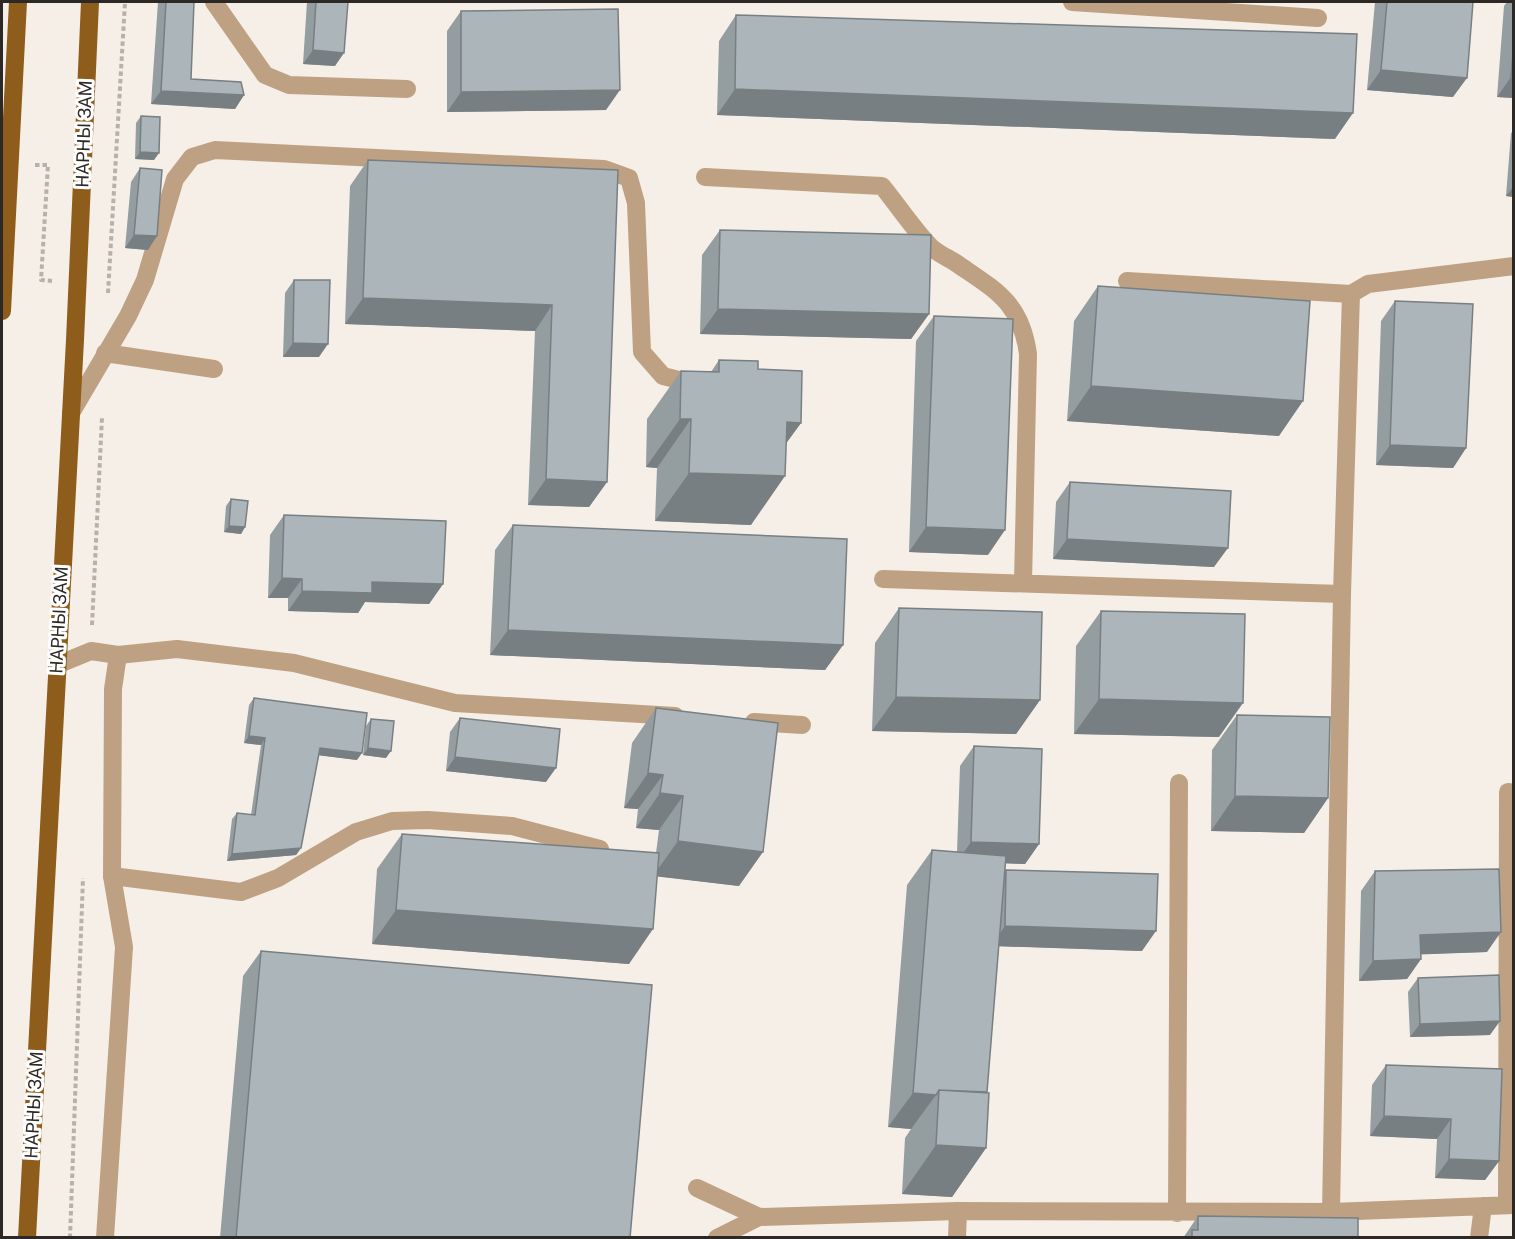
<svg xmlns="http://www.w3.org/2000/svg" width="1515" height="1239" font-family="Roboto,sans-serif">
<style>
.lines{fill:none;stroke-linecap:round;stroke-linejoin:round}
.path{stroke:#b7b1ab;stroke-width:4;stroke-dasharray:4.5 3;stroke-linecap:butt}
.lane{stroke:#bea182;stroke-width:18}
.street{stroke:#bea182;stroke-width:18}
.primary{stroke:#8f5d1b;stroke-width:18}
.wall{fill:#949da0}
.shaded-wall{fill:#787f82}
.building{fill:#acb6ba;stroke:#787f82;stroke-width:1.5}
.labels{text-anchor:middle;stroke-width:6;stroke-linejoin:round;paint-order:stroke}
.street-label{font-size:18px;fill:#2b2825;stroke:#fff}
</style>
<rect width="100%" height="100%" fill="#f6efe8"/>
<g class="lines">
<path class="path" d="M35,165H48L41,280L52,281
M108,293L125,2
M92,625L102,417
M70,1238L83,878"/>
<path class="lane" d="M214,2L265,75L289,85L407,89
M1127,281L1351,294
M105,353L214,369
M71,413L128,316L145,280L175,179L192,157L215,150L604,169L629,178L636,203L642,352L663,376L687,382H700
M105,1238L124,947L112,876L113,689L118,655
M717,1238L759,1217
M957,1238L958,1211"/>
<path class="street" d="M1072,2L1318,18
M705,177L882,186C897,204 916,233 932,248C939,254 948,258 956,263C995,290 1021,302 1028,354L1023,583
M883,579L1342,594
M57,665L91,651L118,655L177,649L294,663L455,703L675,716
M754,722L802,725
M112,876L241,892L278,878L356,832L392,821L428,820L512,826L600,849
M697,1188L759,1217L958,1211L1331,1212L1514,1205
M1507,1205L1508,792L1514,793
M1331,1212L1342,594L1351,294L1368,284L1514,266
M1177,1213L1179,783
M1479,1238L1483,1206"/>
<path class="primary" d="M2,311L18,2
M27,1238L75,340L90,2"/>
</g>
<path class="wall" d="M158,2H194L191,79L244,95L235,109L151,104Z
M307,2H348L335,66L303,64Z
M1375,2H1473L1453,97L1367,90Z
M1507,2H1514V98L1497,97L1504,6Z
M461,11L606,110L447,112V31Z
M736,15L1335,139L717,115L719,41Z
M141,116L154,160L135,159L136,123Z
M1514,130V197L1506,196L1511,133Z
M368,160L618,170L607,482L589,507L528,505L535,331L345,324L350,186Z
M140,168L148,250L125,248L131,182Z
M720,230L929,314L911,339L700,334L702,255Z
M294,280L319,357H283L285,293Z
M1098,286L1279,436L1067,421L1074,321Z
M1395,301L1466,448L1453,468L1376,465L1381,321Z
M934,316L988,555L909,552L916,341Z
M719,360L758,369L801,423L786,443L751,525L655,521L657,468L646,467L647,419L681,371L711,372Z
M1070,482L1214,567L1053,559L1056,502Z
M231,499L245,527L241,534L224,532L226,506Z
M284,515L443,584L429,604L365,602L358,613L288,611V598H268L270,535Z
M513,525L843,645L825,670L490,655L495,550Z
M899,608L1040,700L1016,734L872,731L875,643Z
M1101,611L1219,737L1074,734L1076,646Z
M254,698L357,760L319,755L301,848L296,855L227,861L232,819L237,813L251,815L261,745L244,743L249,705Z
M656,708L739,886L657,876L629,964L372,944L377,869L402,834L656,853L659,830L636,828L638,809L624,808L632,743Z
M1237,715L1328,798L1304,833L1211,831L1212,750Z
M460,718L546,782L446,771L450,732Z
M371,719L386,758L363,755L366,726Z
M974,746L1039,844L1025,864L1005,863V872L1006,870L1142,951L999,946L987,1092L986,1148L952,1197L902,1194L905,1138L911,1129L888,1127L907,885L932,850L957,852L960,766Z
M1375,871L1487,952L1421,954V959L1407,979L1359,981L1361,891Z
M261,951L630,1238H220L243,976Z
M1418,978L1490,1035L1410,1037L1408,992Z
M1386,1065L1499,1161L1485,1180L1435,1178L1437,1139L1370,1136L1372,1085Z
M1198,1216L1358,1238H1183Z"/>
<path class="shaded-wall" d="M313,50L344,53L335,66L303,64Z
M1381,70L1467,78L1453,97L1367,90Z
M1511,77L1514,78V98L1497,97Z
M735,89L1353,113L1335,139L717,115Z
M620,90L606,110L447,112L461,92Z
M161,91L244,95L235,109L151,104Z
M140,152L159,153L154,160L135,159Z
M1514,186V197L1506,196Z
M134,235L157,236L148,250L125,248Z
M363,298L552,305L535,331L345,324Z
M718,309L929,314L911,339L700,334Z
M293,343L328,344L319,357H283Z
M1091,386L1303,401L1279,436L1067,421Z
M680,419H691L657,468L646,467Z
M787,422L801,423L766,471Z
M1390,445L1466,448L1453,468L1376,465Z
M689,473L785,476L751,525L655,521Z
M546,479L607,482L589,507L528,505Z
M229,526L245,527L241,534L224,532Z
M926,527L1005,530L988,555L909,552Z
M1067,539L1228,548L1214,567L1053,559Z
M282,578L302,579L288,598H268Z
M372,582L443,584L429,604L365,602L358,613L288,611L302,591Z
M508,630L843,645L825,670L490,655Z
M896,697L1040,700L1016,734L872,731Z
M1099,699L1243,703L1219,737L1074,734Z
M249,736L265,738L261,745L244,743Z
M320,748L362,753L357,760L316,755Z
M368,748L391,751L386,758L363,755Z
M455,757L556,768L546,782L446,771Z
M648,773L663,775L638,809L624,808Z
M660,793L683,796L659,830L636,828Z
M1235,796L1328,798L1304,833L1211,831Z
M678,841L763,852L739,886L653,876Z
M971,842L1039,844L1025,864L957,862Z
M301,848L296,855L227,861L232,854Z
M396,910L653,929L629,964L372,944Z
M1005,926L1156,931L1142,951L991,946Z
M1501,932L1487,952L1406,955L1420,935Z
M1421,959L1407,979L1359,981L1373,961Z
M1500,1021L1490,1035L1410,1037L1420,1024Z
M913,1093L936,1095L911,1129L888,1127Z
M1384,1116L1451,1119L1437,1139L1370,1136Z
M936,1145L986,1148L952,1197L902,1194Z
M1449,1159L1499,1161L1485,1180L1435,1178Z"/>
<path class="building" d="M166,2H194L191,79L241,82L244,95L161,91Z
M316,2H348L344,53L313,50Z
M1387,2H1473L1467,78L1381,70Z
M618,9L620,90L461,92V11Z
M736,15L1357,34L1353,113L735,89Z
M1514,41V78L1511,77Z
M141,116L160,117L159,153L140,152Z
M368,160L618,170L607,482L546,479L552,305L363,298Z
M140,168L162,170L157,236L134,235Z
M720,230L931,235L929,314L718,309Z
M294,280H330L328,344L293,343Z
M1098,286L1310,301L1303,401L1091,386Z
M1395,301L1473,304L1466,448L1390,445Z
M934,316L1013,319L1005,530L926,527Z
M719,360L758,361V369L802,371L801,423L787,422L785,476L689,473L691,419H680L681,371L719,372Z
M1070,482L1231,491L1228,548L1067,539Z
M231,499L248,501L245,527L229,526Z
M284,515L446,521L443,584L372,582V593L302,591V579L282,578Z
M513,525L847,539L843,645L508,630Z
M899,608L1042,612L1040,700L896,697Z
M1101,611L1245,614L1243,703L1099,699Z
M254,698L367,713L362,753L320,748L301,848L232,854L237,813L255,815L265,738L249,736Z
M656,708L778,723L763,852L678,841L683,796L660,793L663,775L648,773Z
M1237,715L1330,717L1328,798L1235,796Z
M460,718L560,729L556,768L455,757Z
M371,719L394,721L391,751L368,748Z
M974,746L1042,749L1039,844L971,842Z
M402,834L659,853L653,929L396,910Z
M932,850L1006,856L987,1092L939,1090L936,1095L913,1093Z
M1499,869L1501,932L1420,935L1421,959L1373,961L1375,871Z
M1006,870L1158,874L1156,931L1005,926Z
M261,951L652,985L630,1238H236Z
M1499,975L1500,1021L1420,1024L1418,978Z
M1386,1065L1502,1069L1499,1161L1449,1159L1451,1119L1384,1116Z
M939,1090L989,1093L986,1148L936,1145Z
M1198,1216L1358,1218V1238H1192V1230H1198Z"/>
<g class="labels">
<g class="street-label">
<text transform="translate(84 134) rotate(-88)" y="6">НАРНЫ ЗАМ</text>
<text transform="translate(59 620) rotate(-87)" y="6">НАРНЫ ЗАМ</text>
<text transform="translate(34 1105) rotate(-87)" y="6">НАРНЫ ЗАМ</text>
</g>
</g>
<rect width="1515" height="1239" fill="none" stroke="#2b2825" stroke-width="6"/>
</svg>
